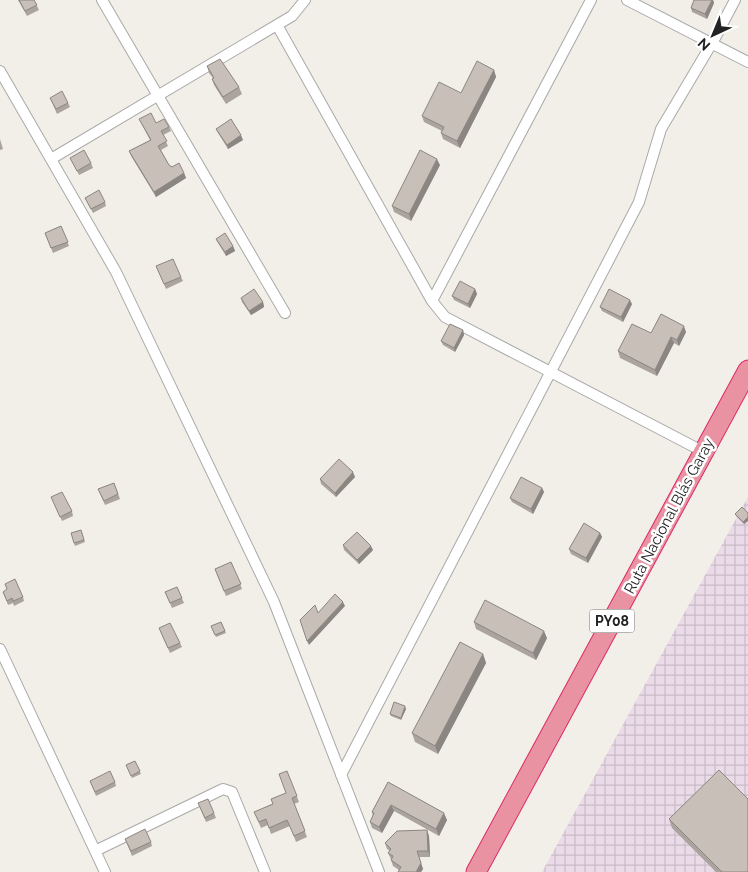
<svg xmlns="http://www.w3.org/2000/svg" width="748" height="872" font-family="Raleway,sans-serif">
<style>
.industrial{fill:url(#industrial-grid)}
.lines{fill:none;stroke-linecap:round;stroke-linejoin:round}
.street-casing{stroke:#a9a9a9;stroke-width:12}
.highway-casing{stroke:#dc2a67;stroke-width:21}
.street{stroke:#fff;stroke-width:10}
.highway{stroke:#e892a2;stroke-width:19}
.wall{fill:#aba49e}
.shaded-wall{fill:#8b8681}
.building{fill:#c7bfb8;stroke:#8b8681}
.labels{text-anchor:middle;stroke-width:5;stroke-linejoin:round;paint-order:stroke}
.shield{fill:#fff;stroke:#646464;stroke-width:1}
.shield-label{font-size:14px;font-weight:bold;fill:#222}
.street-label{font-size:15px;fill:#222;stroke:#fff}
</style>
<defs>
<pattern id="industrial-grid" width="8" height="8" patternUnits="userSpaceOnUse" patternTransform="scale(1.25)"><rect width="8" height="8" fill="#ebdbe8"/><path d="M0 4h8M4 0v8" fill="none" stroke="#c9bcc7"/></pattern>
</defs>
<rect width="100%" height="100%" fill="#f2efe9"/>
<path class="industrial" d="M748,497V872H542Z"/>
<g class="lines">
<g class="street-casing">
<path id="street" d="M102,0L285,313
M627,0L748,62
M277,25L432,301L445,317L704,452
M0,71L116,272L274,602L379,872
M51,159L292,16L305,0
M432,301L591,0
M0,649L105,872
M341,775L639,202L661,129L715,38L735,0
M95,851L223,789L232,792L265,872"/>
</g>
<g class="highway-casing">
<path id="highway" d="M476,872L748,370"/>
</g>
<use href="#street" class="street"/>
<use href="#highway" class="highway"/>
</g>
<path class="wall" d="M18,0H34L39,10L27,16Z
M694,0H713L714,3L707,19L692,12L691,8Z
M207,66L239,87L242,94L226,104L214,85L212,79L213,78L209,73Z
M494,70L496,77L460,148L443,139L441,133L442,131L424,122L422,116L461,93Z
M50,98L68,103L70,107L57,114Z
M139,119L156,123L169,127L171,131L163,135L168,146L161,150L169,165L184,173L186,178L156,197L131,156L129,151L150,140Z
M216,129L243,140L228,149L218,133Z
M0,139L3,149L0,150Z
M70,158L91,163L93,168L79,175Z
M440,165L411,221L394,212L392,206Z
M85,198L105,202L106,206L93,213Z
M61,226L69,246L53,253L45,233Z
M216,239L233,246L235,251L226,256L218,243Z
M156,266L181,277L183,281L166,289Z
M475,289L477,294L470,308L454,300L452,296Z
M241,298L263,302L264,307L251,315L242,302Z
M632,304L623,322L602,311L600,307Z
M463,330L464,335L455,352L443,345L441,341Z
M686,332L679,346L674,343L657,376L620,358L618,351L651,333Z
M355,477L336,497L321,484L320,479Z
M114,483L120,499L105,505L98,489Z
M542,488L544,492L533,514L512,502L510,498Z
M51,497L72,511L73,516L62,521Z
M735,514L748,521L744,524L736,516Z
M81,530L85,542L75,546L71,533Z
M600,533L602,537L588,563L571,554L569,549Z
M343,545L373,550L359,564L344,550Z
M231,562L242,589L226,596L215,569Z
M177,587L184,603L172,608L165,592Z
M3,592L23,597L24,601L14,606L13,603L8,605Z
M221,622L226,633L216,637L211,626Z
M474,622L547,638L536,660L476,629Z
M159,628L180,643L182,647L170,653Z
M483,654L486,663L438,754L415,742L412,733Z
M406,709L401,720L391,716L390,714Z
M135,761L141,774L132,778L126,765Z
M287,771L299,802L294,804L307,837L296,842L290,826L271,834L268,825L261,828L254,812L272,804L286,793Z
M90,781L115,782L116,786L96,796Z
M388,782L447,820L439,836L394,811L382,833L372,828L370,822L373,816L372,812Z
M198,803L214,813L216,818L206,822Z
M669,819L748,872H716L672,828Z
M427,830L429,836L430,857H419L423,869L421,872H398L399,870L393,866L391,860V859L388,853L390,851L387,849L385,843Z
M125,839L151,842L152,846L132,856Z"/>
<path class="shaded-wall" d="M712,0H713L714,3L707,19L705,14Z
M494,70L496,77L460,148L457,141Z
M241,135L243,140L228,149L227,145Z
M437,159L440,165L411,221L409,214Z
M184,173L186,178L156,197L154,192Z
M233,246L235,251L226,256L225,252Z
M475,289L477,294L470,308L468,304Z
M630,300L632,304L623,322L621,317Z
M263,302L264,307L251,315L249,311Z
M684,326L686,332L679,346L677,340Z
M463,330L464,335L455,352L454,348Z
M671,337L674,343L657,376L655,370Z
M353,472L355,477L336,497L335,493Z
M542,488L544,492L533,514L531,509Z
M748,517V521L744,524L743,522Z
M600,533L602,537L588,563L586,558Z
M371,546L373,550L359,564L357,560Z
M343,602L345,606L309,645L307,641Z
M544,631L547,638L536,660L533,653Z
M483,654L486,663L438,754L435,746Z
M405,706L406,709L401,720V718Z
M391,805L394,811L382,833L379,827Z
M444,813L447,820L439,836L436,829Z
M427,830L429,836L430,857L428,851Z
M421,863L423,869L421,872H416Z"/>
<path class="building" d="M19,0H34L37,5L25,11Z
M694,0H712L705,14L691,8Z
M220,59L239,87L223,97L212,79L214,78L207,66Z
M477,61L494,70L457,141L441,133L444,127L422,116L439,82L461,93Z
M62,91L68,103L56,109L50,98Z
M151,113L156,123L164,119L169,127L161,131L167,141L158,146L169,165L172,167L179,163L184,173L154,192L129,151L151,140L139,119Z
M231,119L241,135L227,145L216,129Z
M84,150L91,163L77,171L70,158Z
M420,150L437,159L409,214L392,206Z
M99,190L105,202L91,209L85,198Z
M61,226L68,242L51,248L45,233Z
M225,233L233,246L225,252L216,239Z
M173,259L181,277L164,284L156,266Z
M460,281L475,289L468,304L452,296Z
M254,289L263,302L249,311L241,298Z
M609,289L630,300L621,317L600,307Z
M661,314L684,326L677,340L671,337L655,370L618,351L632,324L651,333Z
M450,324L463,330L454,348L441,341Z
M339,459L353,472L335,493L320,479Z
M521,477L542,488L531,509L510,498Z
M114,483L118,494L104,501L98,489Z
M62,492L72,511L60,517L51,497Z
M742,507L748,513V517L743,522L735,514Z
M584,523L600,533L586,558L569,549Z
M81,530L84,540L74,543L71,533Z
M357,532L371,546L357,560L343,545Z
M231,562L241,584L224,591L215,569Z
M15,579L23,597L13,601L12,598L7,601L3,592L7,589L5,584Z
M177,587L182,598L170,603L165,592Z
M335,594L343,602L307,641L300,620L315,605L318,613Z
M485,600L544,631L533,653L474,622Z
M221,622L225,631L215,635L211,626Z
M170,623L180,643L168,648L159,628Z
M460,642L483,654L435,746L412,733Z
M394,702L405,706L401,718L390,714Z
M135,761L140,771L131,776L126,765Z
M719,770L748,799V872H722L669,819Z
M110,771L115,782L95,792L90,781Z
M287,771L297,796L292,798L305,831L294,836L287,820L269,828L266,819L259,822L254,812L273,804L271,799L286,793L279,774Z
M388,782L444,813L436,829L391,805L379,827L370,822L374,813L372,812Z
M208,799L214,813L205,818L198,803Z
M145,829L151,842L131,851L125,839Z
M427,830L428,851H417L421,863L416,872H398L401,867L391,860L393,856L388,853L391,849L385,843L397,831Z"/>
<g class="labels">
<rect class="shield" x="589.5" y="609.5" width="45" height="23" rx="4"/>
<g class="shield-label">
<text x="612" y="626">PY08</text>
</g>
<g class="street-label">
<text transform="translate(669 516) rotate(-62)" y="5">Ruta Nacional Blás Garay</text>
</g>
</g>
<g transform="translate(713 35) rotate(224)" stroke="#ffffff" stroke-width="4" paint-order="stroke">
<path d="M0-4L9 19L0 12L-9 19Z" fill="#222222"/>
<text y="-8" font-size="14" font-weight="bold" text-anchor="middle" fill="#222222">N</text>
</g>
</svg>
